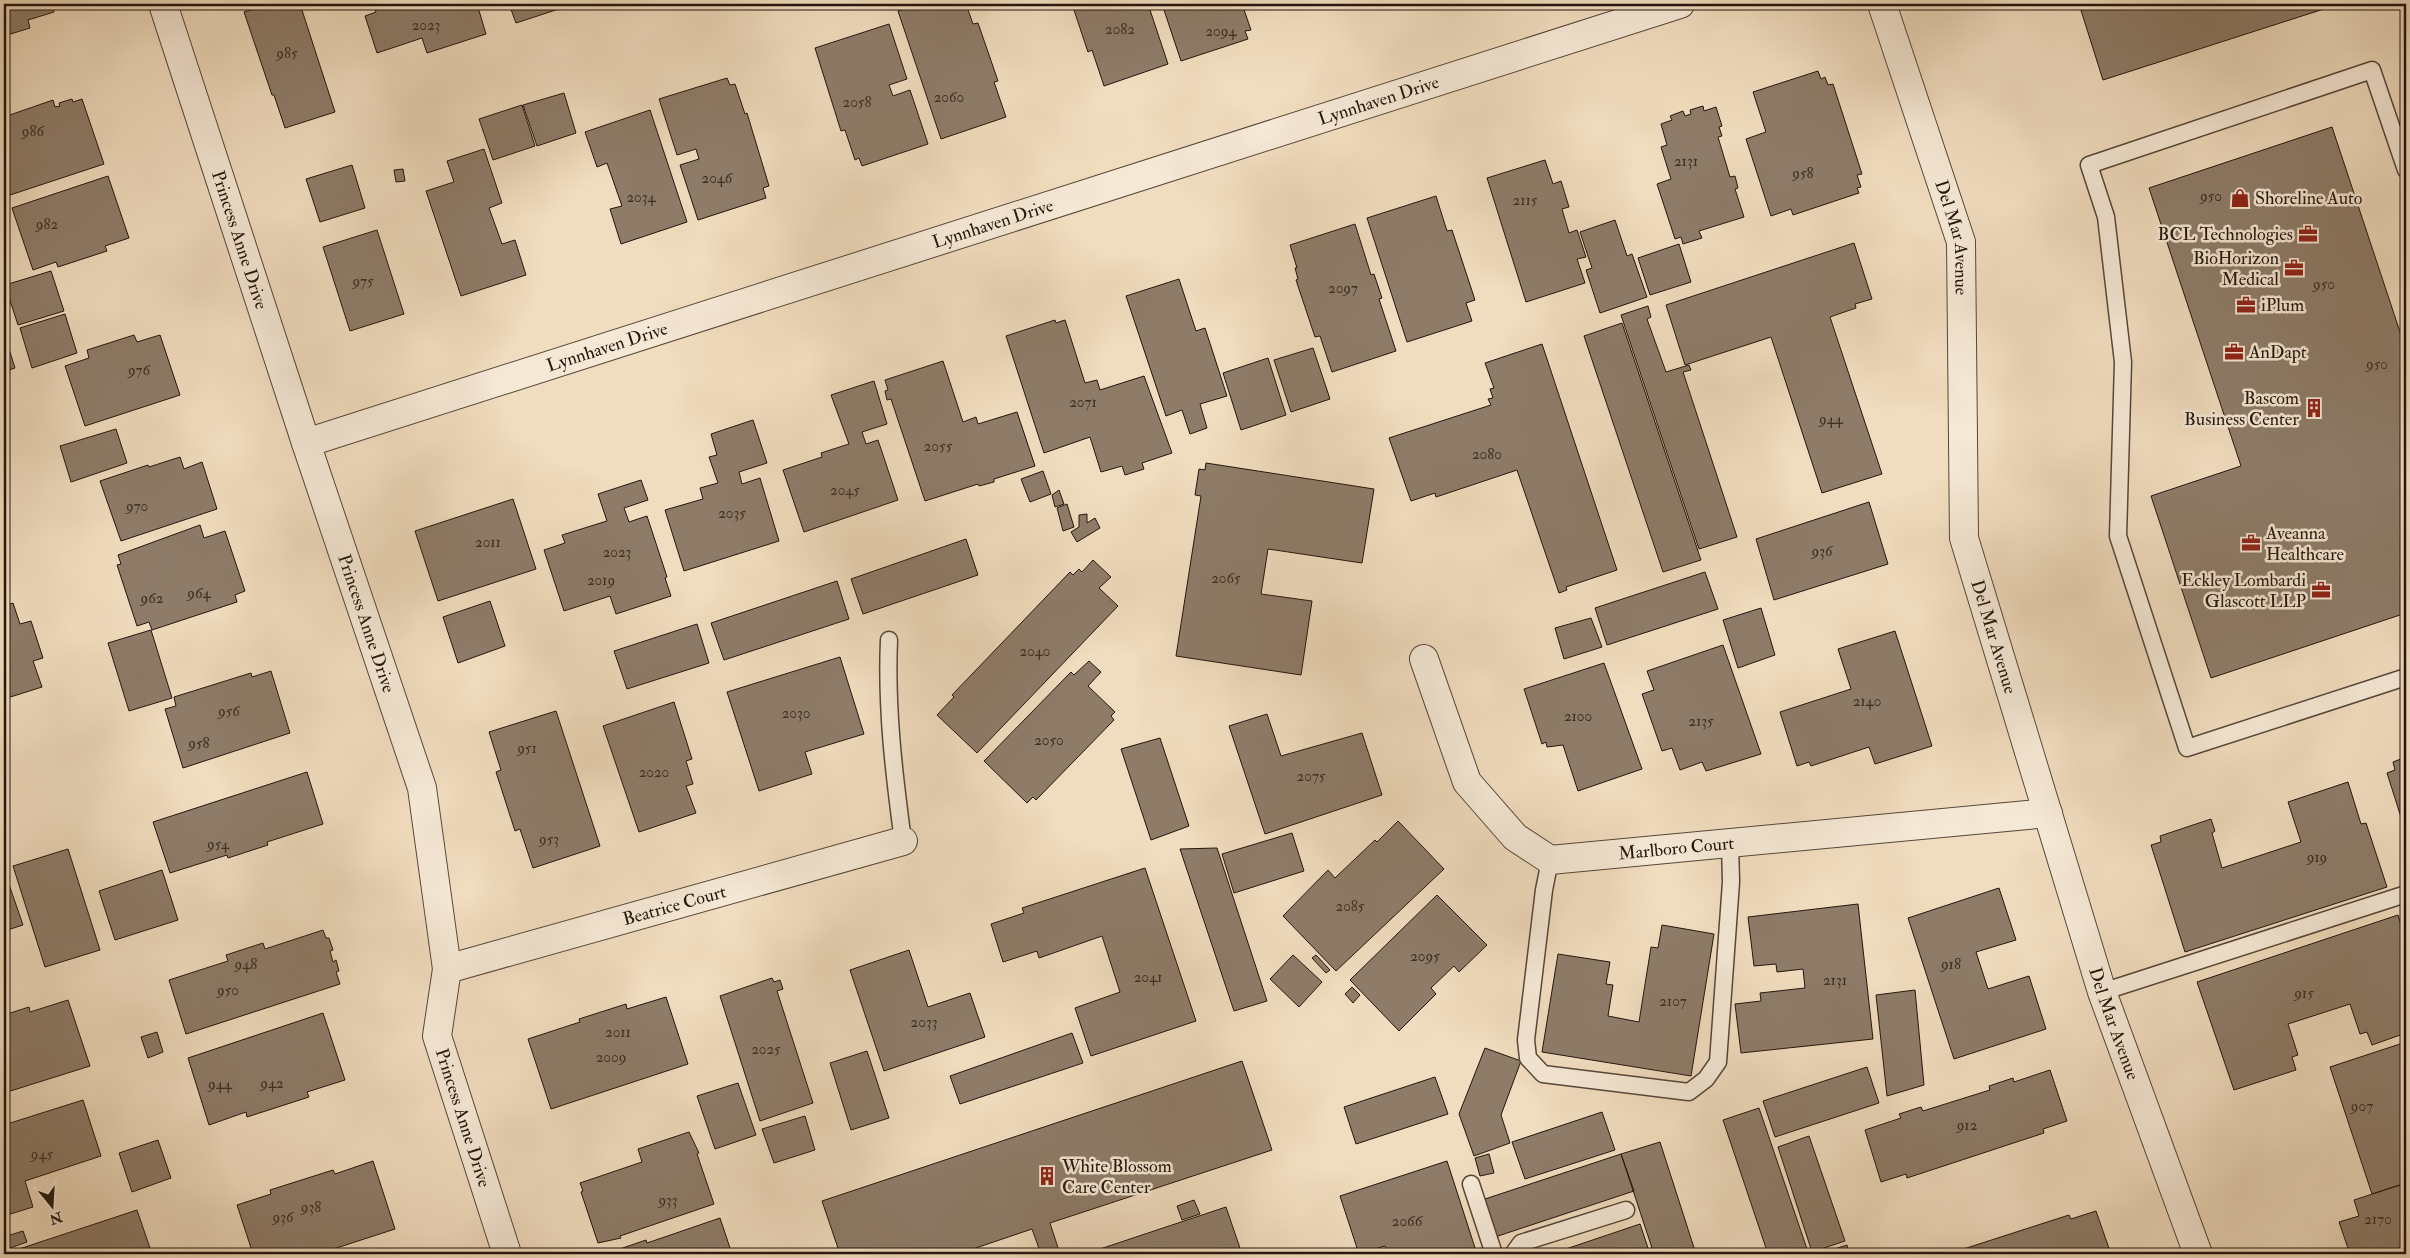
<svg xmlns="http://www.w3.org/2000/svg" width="2410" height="1258" font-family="'IM FELL Double Pica',serif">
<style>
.building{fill:#8e7c69;stroke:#23150d}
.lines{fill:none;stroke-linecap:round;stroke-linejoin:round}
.service-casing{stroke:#564739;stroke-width:19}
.minor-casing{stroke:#564739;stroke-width:30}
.service{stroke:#f5e8d5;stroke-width:16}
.minor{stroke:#f5e8d5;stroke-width:28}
.labels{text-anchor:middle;stroke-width:5;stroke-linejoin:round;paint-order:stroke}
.number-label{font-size:15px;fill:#3e2f24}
.street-label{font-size:18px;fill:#23150d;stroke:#f5e8d5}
.poi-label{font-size:18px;fill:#23150d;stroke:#f5e8d5;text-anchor:start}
</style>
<rect width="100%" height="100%" fill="#f0dcbe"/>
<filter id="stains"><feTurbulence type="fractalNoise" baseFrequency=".004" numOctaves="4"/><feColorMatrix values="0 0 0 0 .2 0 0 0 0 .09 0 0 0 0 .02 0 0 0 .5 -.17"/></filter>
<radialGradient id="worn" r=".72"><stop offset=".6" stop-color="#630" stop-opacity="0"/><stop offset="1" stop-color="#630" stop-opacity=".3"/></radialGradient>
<path class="building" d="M4,4H52L54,12L28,20L30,28L4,36Z
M270,4H300L335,112L285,128L274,95H272L244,12Z
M373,4H477L486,34L427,53L422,38L377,53L365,16L376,12Z
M509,4H574L516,23Z
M920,4H966L973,24L978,23L998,81L994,82L1006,117L941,139L898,11Z
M1072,4H1148L1168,64L1104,86L1092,50L1088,52Z
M1174,4H1242L1251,30L1245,31L1248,39L1181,61L1163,7Z
M2079,4H2329L2330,7L2103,80Z
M889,24L907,79L889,85L893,96L910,90L928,144L862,166L859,158L855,160L845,130L841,131L815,48Z
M1818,71L1821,79L1825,77L1828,85L1833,84L1862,174L1857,175L1861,187L1857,188L1859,193L1793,215L1791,209L1771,216L1746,139L1766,132L1753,92Z
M727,78L730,85L735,84L745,114L747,113L769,186L763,188L766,198L698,220L680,165L699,159L696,149L677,155L659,99Z
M564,93L576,133L537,146L523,105Z
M72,99L73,102L82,99L104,164L4,197V117L53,100L55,107L60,106L59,103Z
M522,105L535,146L493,160L479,119Z
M1703,106L1704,111L1716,107L1722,126L1719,127L1722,136L1718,137L1730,177L1735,176L1738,188L1735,189L1744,217L1699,231L1702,238L1683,244L1681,237L1675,239L1657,184L1671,179L1661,147L1667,145L1661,124L1672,120L1670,116L1683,111L1685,116L1691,114L1690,110Z
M650,110L687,222L621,244L610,209L622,206L607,163L597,167L585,132Z
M2332,127L2406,350V613L2211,678L2151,496L2241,466L2149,188Z
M484,149L502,203L489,208L502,244L515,240L526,275L461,296L426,191L454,182L447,161Z
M1545,160L1553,184L1561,181L1569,207L1562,209L1569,233L1577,230L1586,257L1577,259L1585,283L1526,302L1487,178Z
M352,165L365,208L320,222L306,179Z
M403,169L405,181L396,182L394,170Z
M108,176L129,238L105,246L107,251L58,267L56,262L33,270L12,208Z
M1436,196L1447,231L1452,230L1475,300L1466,303L1472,321L1407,342L1367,218Z
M1615,220L1627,256L1632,254L1647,297L1600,313L1586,270L1592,268L1580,232Z
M1355,224L1371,275L1374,274L1382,298L1379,299L1396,351L1332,372L1320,336L1315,337L1296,280L1298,279L1295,268H1297L1290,245Z
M377,230L404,314L350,331L323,247Z
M1854,243L1872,299L1855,304L1856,308L1830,317L1882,474L1822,493L1771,337L1685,365L1666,305Z
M1679,244L1691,282L1650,295L1638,258Z
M51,271L64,311L18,325L5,285Z
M1179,279L1196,331L1205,328L1227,396L1200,404L1207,428L1190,434L1182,410L1166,416L1126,296Z
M1648,306L1651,317L1647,319L1666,372L1689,365L1691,370L1683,372L1737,537L1699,549L1621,315Z
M65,314L77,353L32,368L20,328Z
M1055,320L1056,323L1065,320L1085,383L1097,380L1100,390L1144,376L1172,453L1142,463L1144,469L1125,475L1122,466L1101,472L1090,437L1044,453L1006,336Z
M1622,323L1701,560L1663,572L1584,336Z
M134,335L137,342L160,335L180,395L85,426L65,366L89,358L87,350Z
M1542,344L1617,570L1566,587L1567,590L1559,593L1517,470L1436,497L1435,493L1411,501L1389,438L1491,405L1488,399L1493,398L1490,389L1494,388L1485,363Z
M1313,348L1330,399L1291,412L1274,360Z
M9,349L15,368L4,372V351Z
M1268,358L1286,415L1241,430L1223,373Z
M943,361L963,422L976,417L978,424L1017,412L1035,466L994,479V482L979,486L978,484L925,501L891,399L887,400L885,391L888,390L885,380Z
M874,381L887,424L862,432L866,444L878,440L898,500L804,532L783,470L822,457L821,453L849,444L831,395Z
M753,420L767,463L739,472L742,484L760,478L779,541L684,571L665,510L703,499L700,488L718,483L709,457L717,455L711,434Z
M116,429L127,463L71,482L60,446Z
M180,457L184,469L202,462L217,509L121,541L100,481L148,465L149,467Z
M1206,463L1374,489L1362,563L1268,549L1261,594L1312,601L1301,675L1176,656L1201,496L1195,495L1199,469L1205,470Z
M1043,471L1051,494L1030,502L1021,479Z
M641,480L648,500L624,508L629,522L647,516L667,577L665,578L671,596L616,614L610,596L564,611L544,550L565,543L562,535L607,521L598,494Z
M1059,490L1064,504L1055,507L1052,495Z
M513,499L536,569L438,601L415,531Z
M1869,502L1888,564L1774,600L1756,539Z
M1067,504L1074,527L1063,531L1057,508Z
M1087,514V523L1095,518L1100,528L1077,542L1071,532L1079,527V515Z
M200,525L204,538L225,531L245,591L235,595L237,602L152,630L149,622L137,626L117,565L121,564L118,555Z
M966,539L978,575L863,614L851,579Z
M1093,560L1111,577L1099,588L1118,606L977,753L937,715L954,697L952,695L1070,572L1073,575L1079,569L1082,572Z
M1705,572L1718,609L1607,645L1595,608Z
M837,581L849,619L724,660L711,623Z
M490,601L505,646L458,663L443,617Z
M13,603L20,624L31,621L43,658L33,661L42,687L4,699V606Z
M1761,608L1775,655L1738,668L1723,620Z
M1591,618L1602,647L1564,659L1555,628Z
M697,624L709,663L627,689L614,651Z
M151,630L172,698L129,711L108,643Z
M1895,631L1932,746L1875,764L1869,747L1811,766L1809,762L1797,766L1780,712L1851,689L1838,649Z
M1723,645L1761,754L1706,771L1702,762L1680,770L1672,748L1662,751L1642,694L1654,690L1647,671Z
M840,657L864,734L805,752L812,774L759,791L727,692Z
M1089,661L1101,672L1088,686L1115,712L1111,716L1114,720L1036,800L1033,797L1027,803L984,761L1071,672L1074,675Z
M1604,663L1642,769L1578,791L1563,745L1547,747L1546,742L1542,744L1524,689Z
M271,671L290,733L183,768L165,709L176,706L174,697L251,673L252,677Z
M674,702L692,759L686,761L693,784L686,786L696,813L639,832L603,726Z
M556,711L600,846L533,868L520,829L515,831L496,772L501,770L489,732Z
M1267,714L1281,756L1362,733L1382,795L1265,834L1229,726Z
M1160,738L1189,826L1151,840L1121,749Z
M2406,757V833L2387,773L2395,770L2393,762Z
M307,772L323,824L267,842L268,845L228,858L227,855L170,873L153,822Z
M2348,782L2361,824L2366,823L2387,887L2185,952L2151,845L2161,842L2160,836L2211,819L2215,831L2212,833L2222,868L2301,842L2288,802Z
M1398,821L1444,869L1336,971L1283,916L1328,870L1335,878L1375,840L1377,842Z
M1292,833L1304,871L1234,893L1222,854Z
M1217,848L1267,1001L1234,1011L1180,849Z
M68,849L100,950L45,967L13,866Z
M1145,868L1196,1021L1091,1056L1075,1008L1120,992L1102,936L1039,958L1037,951L1003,962L991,924L1024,913L1022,908Z
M4,870L23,925L4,931Z
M162,870L178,920L115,940L99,891Z
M1999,888L2016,940L1976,952L1988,989L2029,976L2046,1029L1954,1059L1908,918Z
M1437,895L1487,945L1459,972L1454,966L1431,988L1436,994L1399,1031L1350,980Z
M1858,904L1873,1039L1741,1053L1735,1004L1761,1001L1760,993L1805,988L1803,969L1777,972L1776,964L1754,966L1748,917Z
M2398,915L2406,941V1033L2372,1045L2367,1032L2360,1034L2350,1004L2288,1024L2298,1055L2292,1057L2296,1070L2234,1090L2197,982Z
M1662,925L1714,934L1691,1076L1542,1052L1558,954L1610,962L1606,984L1613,985L1608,1016L1639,1022L1651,947L1658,948Z
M323,930L326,938H329L333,950L330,951L333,962L336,960L339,971L336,972L340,984L186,1034L169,980L228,961L226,955L263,943L265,949Z
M909,950L928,1007L970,993L985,1037L884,1071L850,970Z
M1293,955L1322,982L1299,1007L1270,979Z
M1316,955L1330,970L1326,973L1312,958Z
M772,978L774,982L780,980L783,989L777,991L813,1103L760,1121L720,996Z
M1352,987L1360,995L1353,1003L1345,994Z
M1915,990L1924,1085L1887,1096L1876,995Z
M666,997L688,1064L551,1109L528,1039L580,1022L579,1019L626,1004L627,1009Z
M68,1000L90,1066L4,1093V1015L29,1007L30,1012Z
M323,1013L345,1080L307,1092L309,1097L247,1117L246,1112L209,1125L188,1058Z
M157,1032L163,1052L148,1058L141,1037Z
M1072,1033L1083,1063L960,1104L950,1076Z
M2406,1042V1183L2372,1194L2330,1067Z
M1485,1048L1521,1061L1501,1115L1510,1143L1474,1156L1459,1114Z
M867,1051L889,1118L851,1130L830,1063Z
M1242,1061L1272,1150L1050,1223L1060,1254H1041L1032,1229L958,1254H840L822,1201Z
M1867,1067L1879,1103L1775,1137L1763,1101Z
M2050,1070L2067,1121L2043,1129L2044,1133L1907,1178L1906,1174L1881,1182L1865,1130L1901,1118L1899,1114L1921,1107L1923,1111L1990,1090L1989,1086L2013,1078L2014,1082Z
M1435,1077L1448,1114L1356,1144L1344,1107Z
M738,1083L756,1135L715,1149L697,1096Z
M83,1100L101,1156L25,1181L33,1207L4,1216V1128L8,1127L7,1124Z
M1759,1108L1807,1249L1790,1254H1768L1723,1120Z
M1602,1112L1615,1150L1525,1179L1512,1142Z
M805,1116L815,1150L774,1163L762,1129Z
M689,1132L699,1153L697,1154L714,1204L620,1236L621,1238L598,1243L581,1192L583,1191L580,1183L642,1162L638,1149Z
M1809,1136L1845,1241L1812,1252L1778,1147Z
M158,1140L171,1178L132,1192L119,1153Z
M1660,1142L1696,1254H1654L1621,1154Z
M1489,1154L1494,1173L1480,1176L1475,1158Z
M1621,1154L1634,1191L1495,1237L1482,1200Z
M373,1161L395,1229L318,1254H253L237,1205L271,1194L270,1190L333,1170L335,1174Z
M1447,1161L1477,1254H1388L1385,1246L1359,1254L1340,1196Z
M2406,1183V1254H2350L2339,1222L2359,1216L2354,1200Z
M1194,1200L1200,1214L1182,1220L1177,1206Z
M1226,1207L1242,1254H1085Z
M137,1210L152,1254H4Z
M2096,1211L2111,1254H1948L2069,1215L2071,1219Z
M720,1218L732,1254H605L646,1240L647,1243Z
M1640,1224L1650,1254H1551Z
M23,1231L27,1242L7,1249L4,1237Z
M1847,1245L1849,1254H1819Z"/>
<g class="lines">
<g class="service-casing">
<path id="service" d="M2406,170L2372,70L2089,165L2106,217L2123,362L2118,536L2187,748L2406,677
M889,640C886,708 894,774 903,841
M1550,860L1544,890L1526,1040L1528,1058L1543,1074L1689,1092L1706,1079L1718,1062L1731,882L1730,843
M2102,992L2406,894
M1471,1184L1494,1254
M1513,1254L1521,1243L1626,1210"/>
</g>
<g class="minor-casing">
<g id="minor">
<path id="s1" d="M163,4L306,443L422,788L447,969L437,1036L507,1254"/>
<path id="s2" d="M1882,4L1961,242L1964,538L2102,992L2198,1254"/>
<path id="s3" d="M306,443L1680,4"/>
<path id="s4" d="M1424,659L1467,782L1515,837L1550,860L2048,813"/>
<path id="s5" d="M447,969L903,841"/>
</g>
</g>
<use href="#service" class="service"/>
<use href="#minor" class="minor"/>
</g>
<defs>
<g id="shop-bare" transform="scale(1.5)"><path d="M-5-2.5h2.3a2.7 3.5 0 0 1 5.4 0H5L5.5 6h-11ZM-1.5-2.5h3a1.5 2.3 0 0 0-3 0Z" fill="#8f2418" stroke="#f5e8d5" stroke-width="2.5" paint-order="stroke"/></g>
<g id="office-bare" transform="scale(1.5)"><path d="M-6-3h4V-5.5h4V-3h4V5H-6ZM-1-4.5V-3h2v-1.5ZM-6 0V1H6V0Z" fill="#8f2418" stroke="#f5e8d5" stroke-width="2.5" paint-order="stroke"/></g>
<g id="building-bare" transform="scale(1.5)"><path d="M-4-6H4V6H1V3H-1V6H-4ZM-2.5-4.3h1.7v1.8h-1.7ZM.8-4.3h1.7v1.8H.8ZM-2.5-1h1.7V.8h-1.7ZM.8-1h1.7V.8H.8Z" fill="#8f2418" stroke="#f5e8d5" stroke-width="2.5" paint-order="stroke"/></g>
</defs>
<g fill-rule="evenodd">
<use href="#shop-bare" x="2240" y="198"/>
<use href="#office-bare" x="2308" y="234"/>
<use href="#office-bare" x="2294" y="268"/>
<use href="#office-bare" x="2246" y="305"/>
<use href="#office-bare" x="2234" y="352"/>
<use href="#building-bare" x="2314" y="408"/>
<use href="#office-bare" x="2251" y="543"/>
<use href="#office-bare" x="2321" y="590"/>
<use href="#building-bare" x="1047" y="1176"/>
</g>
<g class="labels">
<g class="number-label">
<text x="426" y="30">2023</text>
<text x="1120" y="34">2082</text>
<text x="1221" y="36">2094</text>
<text x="287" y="58">985</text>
<text x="949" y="102">2060</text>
<text x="857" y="107">2058</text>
<text x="33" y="136">986</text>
<text x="1686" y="166">2131</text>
<text x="1803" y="178">958</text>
<text x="717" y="183">2046</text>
<text x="2211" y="201">950</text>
<text x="641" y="202">2034</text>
<text x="1525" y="205">2115</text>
<text x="47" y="229">982</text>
<text x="363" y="286">975</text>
<text x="2324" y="289">950</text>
<text x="1343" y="293">2097</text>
<text x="2377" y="369">950</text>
<text x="139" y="375">976</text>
<text x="1083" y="407">2071</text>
<text x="1831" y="424">944</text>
<text x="938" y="451">2055</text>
<text x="1487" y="459">2080</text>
<text x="845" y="495">2045</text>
<text x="137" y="511">970</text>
<text x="732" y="518">2035</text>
<text x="488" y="547">2011</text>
<text x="1822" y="556">936</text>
<text x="617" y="557">2023</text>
<text x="1226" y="583">2065</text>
<text x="601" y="585">2019</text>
<text x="199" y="598">964</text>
<text x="152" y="603">962</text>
<text x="1035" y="656">2040</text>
<text x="1867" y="706">2140</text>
<text x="229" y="716">956</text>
<text x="796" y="718">2030</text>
<text x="1578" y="721">2100</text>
<text x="1701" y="726">2135</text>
<text x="1049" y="745">2050</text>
<text x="199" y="748">958</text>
<text x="527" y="753">951</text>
<text x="654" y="777">2020</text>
<text x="1311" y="781">2075</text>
<text x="549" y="844">953</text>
<text x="218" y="849">954</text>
<text x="2317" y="862">919</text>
<text x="1350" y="911">2085</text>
<text x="1425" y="961">2095</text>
<text x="246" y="969">948</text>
<text x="1951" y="969">918</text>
<text x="1148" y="982">2041</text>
<text x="1835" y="985">2131</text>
<text x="228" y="995">950</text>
<text x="2304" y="998">915</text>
<text x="1673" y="1006">2107</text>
<text x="924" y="1027">2033</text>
<text x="618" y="1037">2011</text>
<text x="766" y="1054">2025</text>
<text x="611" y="1062">2009</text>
<text x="272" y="1088">942</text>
<text x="220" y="1089">944</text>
<text x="2362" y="1111">907</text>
<text x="1967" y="1130">912</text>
<text x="42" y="1159">945</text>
<text x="668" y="1205">933</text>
<text x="311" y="1212">938</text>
<text x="283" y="1222">936</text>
<text x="2378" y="1224">2170</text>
<text x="1407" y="1226">2066</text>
</g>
<g class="street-label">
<text dy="6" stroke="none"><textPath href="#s3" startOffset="1126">Lynnhaven Drive</textPath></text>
<text dy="6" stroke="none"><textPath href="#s3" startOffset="721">Lynnhaven Drive</textPath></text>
<text dy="6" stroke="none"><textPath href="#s2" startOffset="245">Del Mar Avenue</textPath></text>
<text dy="6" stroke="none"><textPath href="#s1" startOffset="248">Princess Anne Drive</textPath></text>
<text dy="6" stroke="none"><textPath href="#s3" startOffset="316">Lynnhaven Drive</textPath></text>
<text dy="6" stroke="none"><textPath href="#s1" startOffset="652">Princess Anne Drive</textPath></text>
<text dy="6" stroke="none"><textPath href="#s2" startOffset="650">Del Mar Avenue</textPath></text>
<text dy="6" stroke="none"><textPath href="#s4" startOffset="372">Marlboro Court</textPath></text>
<text dy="6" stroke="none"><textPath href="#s5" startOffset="236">Beatrice Court</textPath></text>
<text dy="6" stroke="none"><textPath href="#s2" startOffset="1055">Del Mar Avenue</textPath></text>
<text dy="6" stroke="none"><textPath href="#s1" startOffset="1162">Princess Anne Drive</textPath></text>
</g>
<g class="poi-label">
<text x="2255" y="204">Shoreline Auto</text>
<text x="2293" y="240" text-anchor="end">BCL Technologies</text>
<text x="2279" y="264" text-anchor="end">BioHorizon<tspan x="2279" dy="21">Medical</tspan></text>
<text x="2261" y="311">iPlum</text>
<text x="2249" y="358">AnDapt</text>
<text x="2299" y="404" text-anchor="end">Bascom<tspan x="2299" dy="21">Business Center</tspan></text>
<text x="2266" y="539">Aveanna<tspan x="2266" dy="21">Healthcare</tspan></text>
<text x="2306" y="586" text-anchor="end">Eckley Lombardi<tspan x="2306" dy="21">Glascott LLP</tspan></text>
<text x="1062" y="1172">White Blossom<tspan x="1062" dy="21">Care Center</tspan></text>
</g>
</g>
<rect width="2410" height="1258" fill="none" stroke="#f0dcbe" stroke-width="20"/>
<rect x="5" y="5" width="2400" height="1248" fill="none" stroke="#23150d" stroke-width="2.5"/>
<rect x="10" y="10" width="2390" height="1238" fill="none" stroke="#23150d"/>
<g transform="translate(52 1206) rotate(162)" stroke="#f5e8d5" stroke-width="4" paint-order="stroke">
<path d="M0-4L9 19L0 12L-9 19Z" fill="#23150d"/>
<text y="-8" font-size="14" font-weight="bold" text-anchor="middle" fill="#23150d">N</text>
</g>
<rect width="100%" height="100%" filter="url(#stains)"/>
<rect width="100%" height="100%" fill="url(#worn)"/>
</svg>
